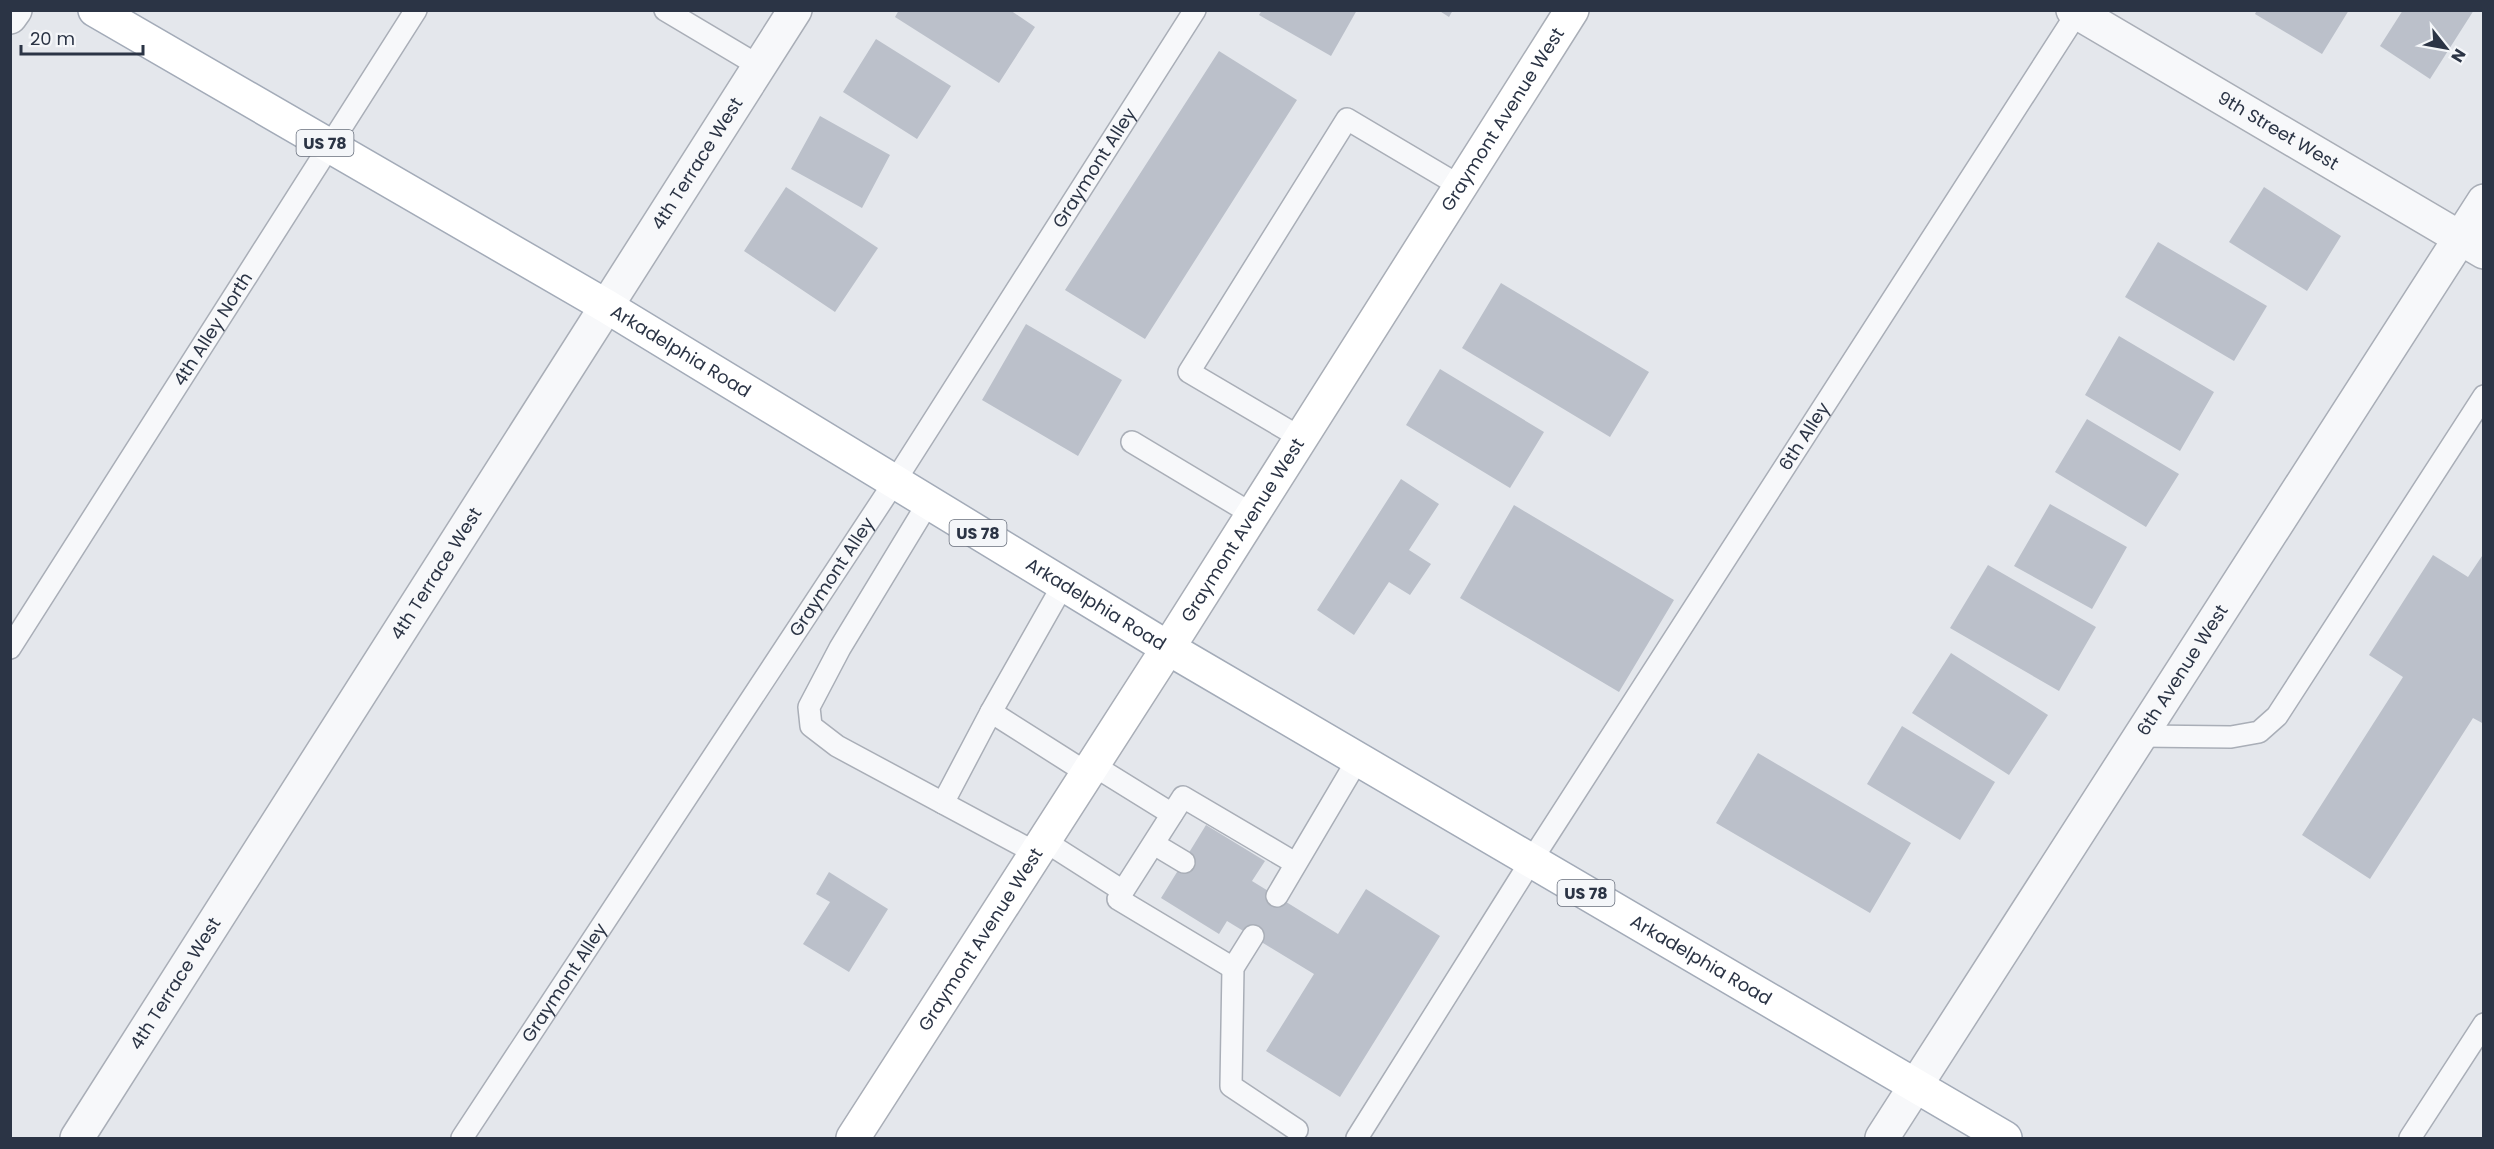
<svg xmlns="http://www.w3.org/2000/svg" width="2494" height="1149" font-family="Poppins,sans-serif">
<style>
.building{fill:#bbc0ca}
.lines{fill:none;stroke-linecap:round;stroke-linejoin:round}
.service-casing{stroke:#a9aeb7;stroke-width:24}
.minor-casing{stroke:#a9aeb7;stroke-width:36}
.secondary-casing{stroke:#a9aeb7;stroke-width:36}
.primary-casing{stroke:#a3abb8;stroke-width:36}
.service{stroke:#f7f8fa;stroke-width:21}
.minor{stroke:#f7f8fa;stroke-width:33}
.secondary{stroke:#fff;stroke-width:33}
.primary{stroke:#fff;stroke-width:33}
.labels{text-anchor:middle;stroke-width:4.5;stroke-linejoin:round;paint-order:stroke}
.shield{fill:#f4f6f9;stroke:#676e7b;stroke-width:1.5}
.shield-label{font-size:16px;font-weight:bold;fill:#2b3445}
.street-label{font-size:18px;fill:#2b3445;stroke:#f4f6f9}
</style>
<rect width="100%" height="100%" fill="#e4e7ec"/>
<path class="building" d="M899,10H1010L1035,27L999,83L895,17Z
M1262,10H1357L1331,56L1259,15Z
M1438,10H1453L1449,17Z
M2257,10H2349L2322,54L2255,14Z
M2403,10H2474L2430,79L2380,46Z
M876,39L951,86L917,139L843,92Z
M1219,51L1297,100L1145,339L1065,290Z
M820,116L890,155L862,208L791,169Z
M786,187L878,248L835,312L744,251Z
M2264,187L2341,236L2307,291L2229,242Z
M2158,242L2267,306L2234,361L2125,297Z
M1501,283L1649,372L1610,437L1462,348Z
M1026,324L1122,380L1078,456L982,400Z
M2119,336L2214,392L2180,451L2085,395Z
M1440,369L1544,432L1510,488L1406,425Z
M2087,419L2179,474L2146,527L2055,472Z
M1401,479L1439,504L1409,550L1431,564L1410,595L1389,582L1354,635L1317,610Z
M2050,504L2127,547L2092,609L2014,566Z
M1514,505L1674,600L1619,692L1460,598Z
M2484,553V724L2473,718L2370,879L2302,835L2403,677L2369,655L2433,555L2468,577Z
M1988,565L2096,627L2059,691L1950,628Z
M1951,653L2048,715L2009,775L1912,713Z
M1902,726L1995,782L1960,840L1867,784Z
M1758,753L1911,843L1870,913L1716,823Z
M1206,825L1265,861L1252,881L1338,934L1366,889L1440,936L1340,1097L1266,1051L1314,974L1227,921L1219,934L1161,898Z
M829,872L888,909L849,972L803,944L830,902L816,894Z"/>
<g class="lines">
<g class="service-casing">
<g id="service">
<path d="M665,10L759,66"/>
<path d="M1301,438L1189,372L1347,119L1460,186"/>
<path d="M1132,442L1252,514"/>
<path d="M928,503L840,648L809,707L811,726L837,746L1036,853"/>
<path id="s1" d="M10,648L416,10"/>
<path d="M991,712L1087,773"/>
<path d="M2141,736L2231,737L2259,732L2277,716L2484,396"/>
<path d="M1093,765L1172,814"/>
<path d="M943,803L991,712L1063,585"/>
<path d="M1043,840L1123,891L1118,899L1233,968"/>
<path d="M1154,844L1184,862"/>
<path d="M1123,891L1183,797L1295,863"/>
<path d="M1277,896L1358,759"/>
<path d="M1253,936L1233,968L1231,1086L1297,1130"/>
<path id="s2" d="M462,1138L895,481L1195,10"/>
<path id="s3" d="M1357,1138L1531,861L2079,10"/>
<path d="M2410,1138L2484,1024"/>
</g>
</g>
<g class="minor-casing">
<g id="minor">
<path id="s4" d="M2073,10L2484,252"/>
<path d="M10,17L15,10"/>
<path id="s5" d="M77,1138L795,10"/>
<path id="s6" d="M1882,1138L2484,201"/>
</g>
</g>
<g class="secondary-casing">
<g id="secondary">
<path id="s7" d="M853,1138L1168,648L1572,10"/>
</g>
</g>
<g class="primary-casing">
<g id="primary">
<path id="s8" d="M95,10L606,306L1168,648L2005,1138"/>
</g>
</g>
<use href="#service" class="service"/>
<use href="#minor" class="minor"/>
<use href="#secondary" class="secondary"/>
<use href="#primary" class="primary"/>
</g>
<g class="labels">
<g class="shield">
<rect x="296.5" y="130" width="57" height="26" rx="4.5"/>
<rect x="949.5" y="520" width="57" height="26" rx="4.5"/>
<rect x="1557.5" y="880" width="57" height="26" rx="4.5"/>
</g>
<g class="shield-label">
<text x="325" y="149">US 78</text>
<text x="978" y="539">US 78</text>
<text x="1586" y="899">US 78</text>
</g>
<g class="street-label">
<text dy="6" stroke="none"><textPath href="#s7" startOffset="1208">Graymont Avenue West</textPath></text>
<text dy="6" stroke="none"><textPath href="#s4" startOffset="238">9th Street West</textPath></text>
<text dy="6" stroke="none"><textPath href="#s5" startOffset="1155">4th Terrace West</textPath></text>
<text dy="6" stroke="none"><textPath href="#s2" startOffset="1158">Graymont Alley</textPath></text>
<text dy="6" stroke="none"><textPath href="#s1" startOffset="378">4th Alley North</textPath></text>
<text dy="6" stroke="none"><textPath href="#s8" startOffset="678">Arkadelphia Road</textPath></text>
<text dy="6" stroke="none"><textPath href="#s3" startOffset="832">6th Alley</textPath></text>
<text dy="6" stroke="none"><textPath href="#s7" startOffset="722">Graymont Avenue West</textPath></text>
<text dy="6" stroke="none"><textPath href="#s5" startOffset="669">4th Terrace West</textPath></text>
<text dy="6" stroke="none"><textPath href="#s2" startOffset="672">Graymont Alley</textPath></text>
<text dy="6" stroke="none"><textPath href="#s8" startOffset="1164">Arkadelphia Road</textPath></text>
<text dy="6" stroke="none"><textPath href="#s6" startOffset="556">6th Avenue West</textPath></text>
<text dy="6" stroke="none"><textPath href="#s7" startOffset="236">Graymont Avenue West</textPath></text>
<text dy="6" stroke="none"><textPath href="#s8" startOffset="1866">Arkadelphia Road</textPath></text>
<text dy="6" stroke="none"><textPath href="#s2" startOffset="186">Graymont Alley</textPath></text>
<text dy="6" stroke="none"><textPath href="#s5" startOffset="183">4th Terrace West</textPath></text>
</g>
</g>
<rect width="2494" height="1149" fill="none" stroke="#2b3445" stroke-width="24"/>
<g transform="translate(2446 48) rotate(121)" stroke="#f4f6f9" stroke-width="4.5" paint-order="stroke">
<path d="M0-4.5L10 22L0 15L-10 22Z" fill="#2b3445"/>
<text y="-9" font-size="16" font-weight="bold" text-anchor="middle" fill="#2b3445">N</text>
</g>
<path d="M21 45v9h122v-9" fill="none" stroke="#2b3445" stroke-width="3"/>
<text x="30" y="45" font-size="18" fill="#2b3445" stroke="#f4f6f9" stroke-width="4.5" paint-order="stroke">20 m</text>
</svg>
